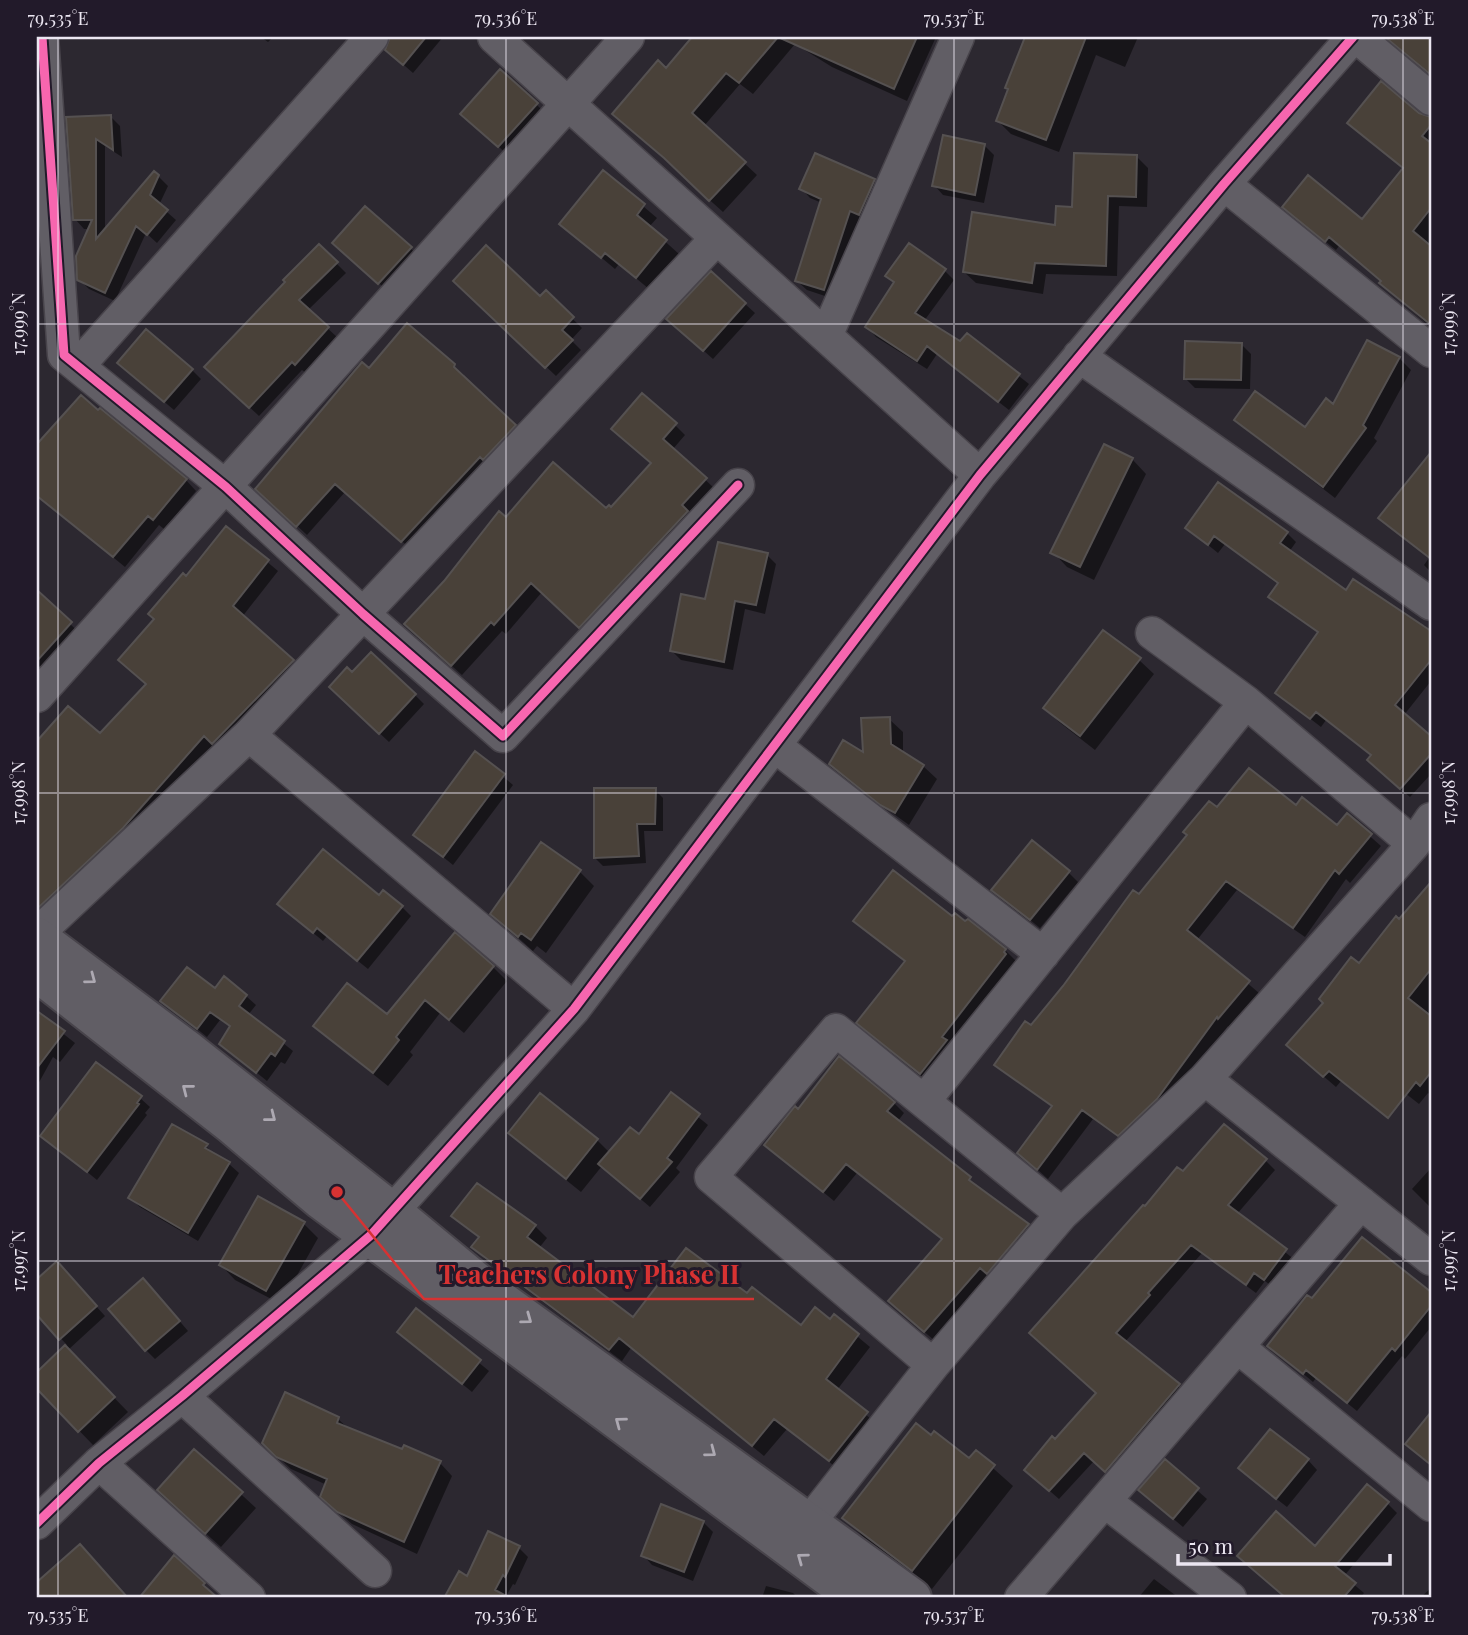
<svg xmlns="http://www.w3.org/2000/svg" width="1468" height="1635" font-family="'Playfair Display',serif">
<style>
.shadow{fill:#0007}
.building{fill:#494139;stroke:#555151;stroke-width:2}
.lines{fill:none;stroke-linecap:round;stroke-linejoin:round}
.minor-casing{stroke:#48444b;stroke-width:35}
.tertiary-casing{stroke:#48444b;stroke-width:42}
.minor{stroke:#615e65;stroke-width:32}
.tertiary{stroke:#615e65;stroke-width:38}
.cycleway-casing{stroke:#221a2a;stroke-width:13}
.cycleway{stroke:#f766af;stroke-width:9}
.oneway{stroke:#ada9b2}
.ticks{fill:none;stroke:#ebe6f1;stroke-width:2;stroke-opacity:0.45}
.leader{fill:none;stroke:#d73232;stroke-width:2.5}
.callout-dot{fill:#d73232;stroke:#221a2a;stroke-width:2.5}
.callout-label{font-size:26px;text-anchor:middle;font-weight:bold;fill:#d73232;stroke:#221a2a;stroke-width:6;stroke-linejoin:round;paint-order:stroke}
.neatline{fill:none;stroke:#ebe6f1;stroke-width:2.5}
.ticks-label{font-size:18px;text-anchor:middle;fill:#ebe6f1}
</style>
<rect width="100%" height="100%" fill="#2c2830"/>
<path class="shadow" d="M261,37H273L268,42Z
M394,37H443L413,73L397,59L391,40Z
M694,37H936L907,101L832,67L795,44L753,94L740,84L704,126L757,175L723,212L614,114L666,70Z
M1027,37H1138L1125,67L1096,55L1059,152L1011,134L998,121L1009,90L1007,88Z
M536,104L546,114L508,155L472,123Z
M1418,115L1431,118V327L1391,293L1381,283L1383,282L1339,246L1336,250L1294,216L1362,221L1404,169L1359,132Z
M110,116L120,126L122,157L105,146V231L158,176L168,186L159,205L176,220L157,243L146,233L115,301L89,289L79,279L90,229H84L75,219L68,119Z
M985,146L994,155L984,203L943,195L934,185Z
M1137,157L1148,168L1147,207L1119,206L1117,276L1046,274L1043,294L976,283L964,272L1057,227L1074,208Z
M603,172L657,218L649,227L679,254L649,289L619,264L615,269L561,224Z
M874,181L883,190L869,223L859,219L834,299L807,290L797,281L822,203L810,198L801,188Z
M319,246L346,273L308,310L338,338L306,373L302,370L259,416L216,376Z
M410,248L420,257L389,292L343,252Z
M944,270L954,280L924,321L961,344L967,335L1029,384L1009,410L937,354L927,369L876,337L867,327L895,283L888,276Z
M711,273L755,313L713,359L678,328Z
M455,281L540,299L546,293L582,328L571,340L581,350L556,376Z
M1242,345L1251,354L1250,389L1195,388L1186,379Z
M1399,358L1411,370L1374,438L1377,441L1335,498L1249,432L1237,420L1305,430Z
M454,366L464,375L462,377L524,435L412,550L345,492L307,535L267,498Z
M192,370L201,379L174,410L129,372Z
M675,425L685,435L673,449L715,489L590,637L542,592L506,634L502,631L462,675L416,634L506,519L612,510L652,463L623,439Z
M41,438L186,480L196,491L164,529L159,525L125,567L37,495V443Z
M1431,451V572L1424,565L1429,558L1381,518L1424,464Z
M1132,459L1146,474L1094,580L1067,567L1053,552Z
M227,528L278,571L242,617L303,671L223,753L215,745L133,838L37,914V745L43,737L100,736L148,685L156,619Z
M1187,528L1287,533L1296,542L1289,552L1346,592L1422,627L1424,625L1431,631V681L1404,715L1431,739V774L1410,797L1378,769L1372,756L1326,720L1321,727L1277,693L1319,633L1271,597L1279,585L1225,544L1218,553Z
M767,555L776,564L765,614L745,609L733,670L681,660L672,651L706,601Z
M37,593L85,638L51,676L37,664Z
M1139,660L1154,674L1095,750L1059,722L1045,708Z
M352,674L415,695L424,704L389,742L340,696Z
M889,719L903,732V754L923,766L937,779L909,825L844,778L831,764L865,755Z
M475,753L513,785L453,865L416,835Z
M655,790L663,798V831H644L646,863L603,866L595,858Z
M1296,807L1337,827L1347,816L1381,846L1350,883L1346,879L1305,937L1237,890L1197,940L1259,993L1229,1028L1228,1026L1167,1109L1129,1145L1093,1119L1048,1179L1019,1153L1053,1107L1007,1075L996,1065L1032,1027L1139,897L1217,810Z
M542,845L580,872L594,886L546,953L537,946L533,951L492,914Z
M1069,873L1078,882L1040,928L993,890Z
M1431,884V1095L1428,1093L1419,1104L1396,1086L1376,1109L1341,1081L1336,1087L1300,1056L1360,965Z
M379,898L402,907L411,916L368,969L327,936L323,941L289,913Z
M953,918L1005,950L1016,961L1014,964L1016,966L931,1084L869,1033L906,962L856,920Z
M493,967L507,981L464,1033L440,1013L410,1052L413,1055L388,1086L330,1040L315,1026L387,1016Z
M215,990L246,996L256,1005L248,1015L293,1051L285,1064L281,1062L267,1081L221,1044L231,1027L220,1020L207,1037L163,1001Z
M37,1013L75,1043L60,1062L53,1057L37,1086Z
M671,1095L708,1125L676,1168L680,1172L650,1207L602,1166L581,1192L525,1147L511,1133L597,1140L610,1153L639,1137Z
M140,1098L150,1107L145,1113L147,1115L97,1180L43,1136Z
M894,1103L904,1113L898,1121L1038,1236L935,1341L900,1311L944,1240L857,1173L834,1201L766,1145L798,1111Z
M206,1146L215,1156L229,1164L239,1173L198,1241L140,1207L130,1198Z
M1265,1160L1275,1170L1237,1214L1295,1260L1274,1288L1265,1281L1256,1293L1202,1253L1125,1342L1189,1395L1116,1480L1094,1461L1059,1499L1036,1479L1055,1441L1098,1394L1146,1209L1183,1174Z
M1431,1168V1208L1412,1189Z
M453,1216L535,1226L547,1238L539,1248L634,1320L747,1296L801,1328L830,1322L834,1317L870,1347L837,1390L878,1425L842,1472L787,1429L764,1456L631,1348L622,1361L485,1259L473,1247L480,1239Z
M304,1224L318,1238L281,1304L235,1280L221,1265Z
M1362,1239L1431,1294V1327L1405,1359L1402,1356L1357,1411L1316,1378L1313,1382L1269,1345L1312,1301Z
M57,1263L105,1316L68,1350L128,1412L93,1445L37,1387V1375L67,1345L37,1313V1281Z
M153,1290L188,1331L155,1359L146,1350Z
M416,1311L489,1371L472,1392L399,1332Z
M338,1419L349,1429L440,1463L452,1476L417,1554L352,1524L335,1509L327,1485L291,1469L277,1456Z
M194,1451L256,1508L221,1547L173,1504Z
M976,1453L1013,1486L932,1589L863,1537L844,1517L970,1460Z
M1308,1460L1317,1470L1287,1507L1250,1478Z
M1165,1462L1207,1499L1183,1527L1150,1499Z
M1387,1503L1397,1513L1344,1576L1364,1593L1360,1598H1280L1316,1548Z
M703,1522L713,1532L693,1581L652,1565L643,1555Z
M80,1547L91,1558L127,1598H37V1584Z
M519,1548L528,1557L515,1585L513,1584L505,1598H446L459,1573L468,1578Z
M174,1558L204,1584L216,1598H141Z
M1154,1579L1179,1598H1138Z
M766,1586L793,1593L798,1598H762Z
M1431,1588V1598H1420Z"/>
<path class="building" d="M390,37H426L403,65L385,50Z
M692,37H917L894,89L778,37L739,83L726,73L692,113L746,162L709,201L664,158L612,114L658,60L666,68Z
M1025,37H1086L1046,140L996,121L1008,89L1005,88Z
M1385,37H1431V75Z
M500,69L538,103L498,147L460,114Z
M1381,81L1419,113L1431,117V125L1422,136L1431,143V208L1413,231L1431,246V325L1379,283L1381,281L1329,237L1325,242L1282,207L1308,175L1362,219L1403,168L1347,123Z
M111,115L113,150L96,139V239L154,171L159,175L150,195L168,210L147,235L136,226L105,293L77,280L76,256L92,220H73L66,117Z
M943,135L985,144L975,195L932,186Z
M815,153L875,179L859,215L850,211L824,290L795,281L821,199L799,189Z
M1074,153L1137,155L1136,197L1108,196L1106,266L1035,263L1032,283L963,272L972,212L1055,225L1056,206L1072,207Z
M603,170L645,204L637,215L667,240L636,278L605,253L601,258L559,224Z
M365,206L412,247L378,284L332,243Z
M909,243L946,269L915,313L960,341L967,333L1020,374L998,402L927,346L917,361L865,327L894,282L885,276Z
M319,244L338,262L299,300L329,327L295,365L292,362L249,408L204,367L285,282L283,280Z
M486,245L540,296L546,290L574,317L562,330L573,340L545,368L453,281Z
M711,271L746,303L703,351L666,319Z
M407,323L455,364L454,367L516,425L483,460L480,457L401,542L335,484L296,527L255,489L362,362L369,368Z
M146,329L193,369L164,402L117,363Z
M1367,340L1400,357L1363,425L1366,428L1323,487L1234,420L1255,391L1305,427L1326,398L1333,404Z
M1185,341L1242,343L1241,380L1184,379Z
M642,393L677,423L663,439L707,478L682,505L688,511L579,628L531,583L494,625L491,622L451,666L404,624L444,581L499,511L506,517L553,462L606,508L609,505L611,507L651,463L611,429Z
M81,395L98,410L100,408L187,479L153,520L148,516L113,557L37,496V444Z
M1104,444L1133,458L1080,567L1050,553Z
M1431,452V559L1378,518Z
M1218,482L1288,532L1280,543L1346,590L1353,579L1431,631V660L1395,705L1431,736V754L1400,789L1367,760L1371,755L1316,712L1310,719L1275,693L1318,632L1268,597L1278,583L1214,536L1208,545L1185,528Z
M226,526L269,560L233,606L294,660L212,744L204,736L123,828L37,909V741L68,706L100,733L146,684L118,660L154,619L148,614L183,573L186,576Z
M718,542L768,553L756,605L735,601L724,662L670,651L681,594L705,599Z
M37,590L72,622L37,661Z
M1103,630L1141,658L1080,736L1043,708Z
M371,652L416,694L379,734L329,687L347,667L352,672Z
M890,717L891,744L924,765L895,813L880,805L829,764L843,740L863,752L861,718Z
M475,751L505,774L443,857L413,835Z
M1249,768L1296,805L1302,797L1337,825L1347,813L1372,834L1339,874L1335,870L1293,928L1226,881L1187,930L1250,981L1218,1019L1217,1017L1157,1099L1118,1136L1082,1110L1037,1170L1017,1153L1052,1106L994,1065L1025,1021L1031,1025L1063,986L1133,890L1139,894L1187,835L1183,832L1209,801L1217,807Z
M594,788H656L655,824H637L639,856L594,858Z
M1032,840L1070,871L1030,920L991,890Z
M541,842L581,870L531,940L521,933L518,937L490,914Z
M323,849L379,895L383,890L403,906L357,961L317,928L313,933L277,904Z
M893,870L952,916L955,913L965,921L968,919L1006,949L1004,952L1006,954L942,1037L947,1040L920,1074L856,1023L905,961L853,921Z
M1431,882V969L1408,998L1431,1016V1072L1420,1086L1416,1082L1388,1118L1329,1071L1323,1077L1286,1045L1323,1003L1319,999L1351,957L1359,963L1396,916L1399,919Z
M455,932L494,966L449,1020L425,1000L396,1037L399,1040L373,1073L313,1026L347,983L387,1014Z
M187,967L215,988L224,976L247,995L239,1006L285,1041L275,1056L271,1053L256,1073L219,1044L230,1026L210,1012L197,1029L160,1001Z
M37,1011L65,1031L37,1068Z
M839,1056L895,1102L887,1111L971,1177L969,1180L1029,1224L987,1274L980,1268L924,1332L888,1301L942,1239L846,1164L823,1192L764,1145L795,1106L798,1109Z
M96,1062L142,1096L137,1103L139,1104L87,1172L40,1136Z
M671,1092L700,1114L667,1158L672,1162L640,1199L598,1164L630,1127L639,1134Z
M540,1093L598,1139L566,1179L508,1133Z
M172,1124L208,1144L205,1148L230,1162L188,1233L128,1198Z
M1224,1124L1267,1159L1228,1205L1287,1249L1264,1280L1254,1273L1246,1285L1191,1245L1148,1293L1150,1295L1116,1333L1180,1384L1105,1472L1084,1453L1049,1491L1024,1470L1052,1436L1055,1439L1096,1393L1029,1333L1143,1205L1145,1206L1177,1167L1183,1171Z
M477,1183L536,1225L527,1237L633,1317L686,1248L747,1293L752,1287L801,1325L815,1307L830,1319L834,1314L859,1334L826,1379L868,1412L829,1461L774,1419L752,1446L619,1338L609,1350L471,1247L479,1237L451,1216Z
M258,1196L305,1222L266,1291L219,1265Z
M1362,1237L1431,1292V1306L1395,1351L1392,1348L1347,1403L1306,1370L1303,1374L1267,1346L1307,1295L1312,1298Z
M57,1261L97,1306L59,1340L37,1315V1279Z
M143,1278L180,1321L145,1351L108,1309Z
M416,1308L481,1360L462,1384L397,1332Z
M65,1345L115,1397L78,1432L37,1389V1372Z
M285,1392L339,1417L337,1423L402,1449L404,1445L441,1461L404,1542L337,1512L320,1497L327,1479L276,1457L262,1443Z
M1431,1412V1465L1405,1444Z
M916,1423L931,1435L934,1431L969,1458L976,1450L995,1465L912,1571L842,1518Z
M1270,1429L1309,1459L1276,1499L1238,1468Z
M194,1449L243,1492L205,1534L157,1490Z
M1165,1459L1199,1488L1173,1519L1138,1490Z
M1367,1484L1389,1502L1335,1566L1356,1583L1343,1598H1286L1237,1556L1276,1511L1315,1546Z
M661,1504L704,1521L684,1572L641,1556Z
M488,1531L520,1546L505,1577L503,1575L495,1590L510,1598H444L459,1571L467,1576Z
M80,1544L128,1598H37V1582Z
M174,1555L205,1583L203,1585L218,1598H139Z"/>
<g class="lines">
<g class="minor-casing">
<path id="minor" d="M42,37L64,355L226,487L363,614L503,736L738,485
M494,37L980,475
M1357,37L1431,99
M1224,184L1431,351
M826,336L958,37
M1079,356L1431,604
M78,366L372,37
M1152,633L1246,702L1414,844L1431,819
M37,696L628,37
M249,735L574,1009
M775,746L1043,954
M37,934L249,735L717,238
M1205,1079L1414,844
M924,1101L1246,702
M1238,1347L1431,1505
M933,1365L1062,1214L1205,1079L1431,1259
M182,1396L375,1571
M99,1463L249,1598
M1106,1502L1230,1598
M37,1523L99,1463L182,1396L371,1235L574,1009L980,475L1224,184L1353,37
M808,1524L933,1365L711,1177L836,1030L1062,1214
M1021,1598L1361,1203"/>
</g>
<g class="tertiary-casing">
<path id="tertiary" d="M37,937L186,1049L391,1211L489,1292L912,1598
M37,972L231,1124L321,1200L857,1598"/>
</g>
<use href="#minor" class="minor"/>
<use href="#tertiary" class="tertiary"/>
<g class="cycleway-casing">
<path id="cycleway" d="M42,37L64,355L226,487L363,614L503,736L738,485
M37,1523L99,1463L182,1396L371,1235L574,1009L980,475L1224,184L1353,37"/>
</g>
<use href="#cycleway" class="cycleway"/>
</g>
<defs><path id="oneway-chevron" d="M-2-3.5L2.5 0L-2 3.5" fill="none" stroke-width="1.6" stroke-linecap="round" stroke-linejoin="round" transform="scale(1.75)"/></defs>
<g class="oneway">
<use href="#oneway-chevron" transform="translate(91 979) rotate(37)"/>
<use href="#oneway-chevron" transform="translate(187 1089) rotate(-142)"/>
<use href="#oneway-chevron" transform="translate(271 1117) rotate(38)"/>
<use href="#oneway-chevron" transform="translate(527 1319) rotate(36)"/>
<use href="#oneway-chevron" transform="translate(620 1422) rotate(-143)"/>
<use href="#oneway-chevron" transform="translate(711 1452) rotate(37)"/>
<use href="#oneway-chevron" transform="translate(802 1558) rotate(-144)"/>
</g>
<path class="ticks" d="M58,37V1598M506,37V1598M954,37V1598M1403,37V1598M37,324H1431M37,793H1431M37,1261H1431"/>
<path class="leader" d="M337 1192L424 1299H754"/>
<circle class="callout-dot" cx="337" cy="1192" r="7"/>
<g class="callout-label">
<text x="589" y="1284">Teachers Colony Phase II</text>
</g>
<rect width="1468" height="1635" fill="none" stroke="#221a2a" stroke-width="77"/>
<path d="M1178 1554v10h212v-10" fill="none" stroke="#ebe6f1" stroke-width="3.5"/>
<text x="1188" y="1554" font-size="21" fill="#ebe6f1" stroke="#221a2a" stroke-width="5" paint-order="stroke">50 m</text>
<rect x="38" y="38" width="1392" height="1558" class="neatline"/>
<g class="ticks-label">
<text x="58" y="25">79.535°E</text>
<text x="506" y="25">79.536°E</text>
<text x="954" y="25">79.537°E</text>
<text x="1403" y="25">79.538°E</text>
<text transform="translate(19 324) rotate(-90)" y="6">17.999°N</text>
<text transform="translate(1449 324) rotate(-90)" y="6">17.999°N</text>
<text transform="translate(19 793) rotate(-90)" y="6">17.998°N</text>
<text transform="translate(1449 793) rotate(-90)" y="6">17.998°N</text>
<text transform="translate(19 1261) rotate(-90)" y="6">17.997°N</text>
<text transform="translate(1449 1261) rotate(-90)" y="6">17.997°N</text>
<text x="58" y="1622">79.535°E</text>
<text x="506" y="1622">79.536°E</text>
<text x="954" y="1622">79.537°E</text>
<text x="1403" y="1622">79.538°E</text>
</g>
</svg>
